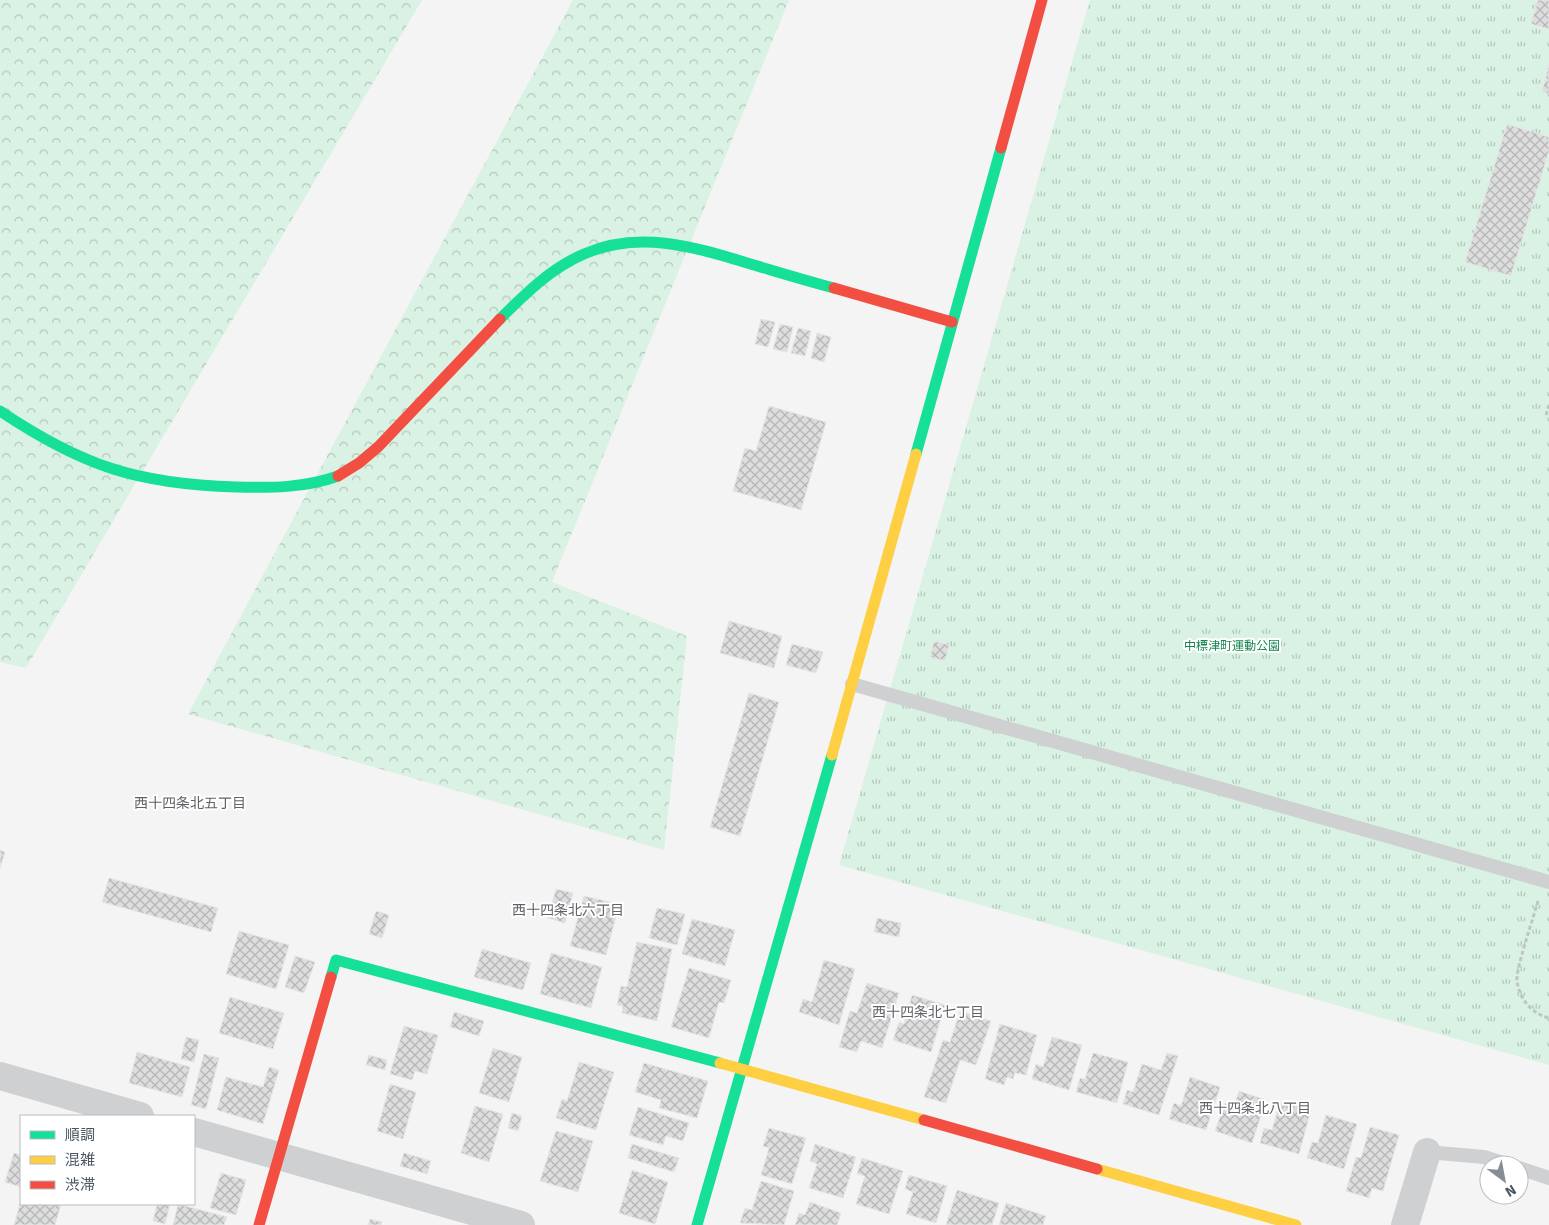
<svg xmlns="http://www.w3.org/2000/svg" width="1549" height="1225" font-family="Signika,'Noto Sans JP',sans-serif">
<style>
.forest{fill:url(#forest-crowns)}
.park{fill:url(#park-tufts)}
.building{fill:url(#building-cross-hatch);stroke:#e5e6e7}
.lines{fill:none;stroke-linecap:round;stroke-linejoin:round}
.path{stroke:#bcc7c4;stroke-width:3;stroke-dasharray:4 2.5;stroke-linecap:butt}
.lane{stroke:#ced0d2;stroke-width:14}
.street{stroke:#ced0d2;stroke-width:28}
.fast{stroke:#16e098;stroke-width:11}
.slow{stroke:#ffcf43;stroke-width:11}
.jam{stroke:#f24e42;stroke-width:11}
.labels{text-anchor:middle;stroke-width:4;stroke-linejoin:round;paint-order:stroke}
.park-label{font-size:12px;fill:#17864f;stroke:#fff}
.neighbourhood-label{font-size:14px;fill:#5f6368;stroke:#fff}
</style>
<defs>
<pattern id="forest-crowns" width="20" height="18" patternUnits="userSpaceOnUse" patternTransform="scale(1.25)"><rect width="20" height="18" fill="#d9f2e3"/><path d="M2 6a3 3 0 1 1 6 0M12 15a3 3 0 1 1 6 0" fill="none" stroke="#b2c7bb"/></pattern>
<pattern id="park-tufts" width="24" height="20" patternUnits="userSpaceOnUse" patternTransform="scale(1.25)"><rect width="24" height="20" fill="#d9f2e3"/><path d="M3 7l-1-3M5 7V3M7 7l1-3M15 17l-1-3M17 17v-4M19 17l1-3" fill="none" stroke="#b2c7bb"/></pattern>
<pattern id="building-cross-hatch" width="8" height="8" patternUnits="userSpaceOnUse" patternTransform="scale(1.25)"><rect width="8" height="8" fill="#ddddde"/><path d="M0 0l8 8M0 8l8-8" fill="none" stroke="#b5b6b7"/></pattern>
</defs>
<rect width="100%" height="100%" fill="#f4f4f4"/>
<path class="forest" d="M0,0H422L26,668L0,662Z
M573,0H789L552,582L687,636L664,850L188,714Z"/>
<path class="park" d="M1090,0H1549V1065L839,865Z"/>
<path class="building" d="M1538,0H1549V29L1531,24Z
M1549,64V94L1542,92Z
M1507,124L1549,137V151L1511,276L1465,262Z
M761,319L775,322L768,347L755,344Z
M780,324L793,327L787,352L773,349Z
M798,328L811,331L805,356L791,353Z
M817,333L831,337L824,362L811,358Z
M769,406L826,422L801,510L733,491L745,448L756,451Z
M729,621L782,636L774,668L720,653Z
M934,641L949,645L945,661L930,657Z
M792,644L823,652L816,673L786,665Z
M749,693L779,702L740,836L710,827Z
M0,850L5,852L0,868Z
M109,878L218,908L211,932L102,902Z
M556,889L573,893L565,923L548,918Z
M584,896L619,904L606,955L570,946Z
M657,908L685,914L677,945L649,938Z
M376,911L389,915L382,938L369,934Z
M877,918L901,923L899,937L874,932Z
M692,919L735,930L725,966L682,954Z
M239,931L289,945L276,989L226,974Z
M637,942L672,949L657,1021L622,1013L623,1006L617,1005L621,986L627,987Z
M482,949L531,963L523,990L474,977Z
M551,953L602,967L591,1008L540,994Z
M295,956L315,962L304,993L285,987Z
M824,960L855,969L839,1025L799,1012L803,999L812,1002Z
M689,968L731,980L724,1003L719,1002L709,1038L671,1027Z
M867,983L899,993L882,1048L861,1041L857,1052L839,1047L850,1011L857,1013Z
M912,995L945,1005L931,1052L893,1040L899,1022L904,1024Z
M230,997L284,1013L273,1049L219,1033Z
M960,1011L991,1021L976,1065L960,1060L946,1103L924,1097L943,1040L950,1042Z
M454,1012L484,1021L479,1036L450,1027Z
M1000,1024L1037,1035L1026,1075L1015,1073L1013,1079L1007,1077L1004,1085L985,1079Z
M404,1026L438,1035L427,1074L415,1071L412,1080L390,1074Z
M186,1037L199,1040L194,1062L181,1059Z
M1052,1037L1082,1045L1069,1090L1032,1079L1036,1064L1043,1067Z
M493,1048L522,1057L509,1102L479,1093Z
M137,1052L190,1067L182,1097L129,1083Z
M1093,1053L1128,1062L1117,1103L1076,1092L1080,1078L1085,1079Z
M1167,1053L1178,1056L1159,1115L1123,1104L1127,1090L1133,1092L1142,1064L1161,1070Z
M204,1054L219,1058L206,1109L191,1105Z
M369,1055L387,1060L385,1070L366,1065Z
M579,1062L614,1072L596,1130L556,1118L562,1099L567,1101Z
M644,1063L708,1081L697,1118L659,1108L661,1100L635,1092Z
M269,1067L279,1070L263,1124L217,1110L226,1077L263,1087Z
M1190,1077L1220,1087L1206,1130L1169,1119L1174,1103L1181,1106Z
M390,1084L416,1092L403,1139L377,1131Z
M1239,1091L1266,1100L1252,1143L1215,1131L1225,1103L1234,1106Z
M1280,1102L1311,1110L1299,1154L1260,1143L1264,1128L1272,1130Z
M475,1106L503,1114L489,1162L461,1153Z
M638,1107L689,1123L683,1141L666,1136L663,1145L629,1135Z
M512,1113L522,1116L518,1131L508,1128Z
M1326,1115L1357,1124L1344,1169L1307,1158L1312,1142L1318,1143Z
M1370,1127L1399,1135L1383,1191L1372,1188L1369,1198L1346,1191L1356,1157L1361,1158Z
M769,1128L806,1138L792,1184L761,1175L769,1148L763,1146Z
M556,1131L593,1141L578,1192L540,1181Z
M632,1144L679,1158L674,1172L628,1158Z
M815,1144L856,1157L843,1198L809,1188L817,1164L810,1161Z
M14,1153L21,1155V1187L5,1182Z
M404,1153L431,1161L427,1174L400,1166Z
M862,1158L903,1171L889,1214L856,1204L865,1176L857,1174Z
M632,1170L668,1182L655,1224L619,1213Z
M221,1173L246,1180L236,1215L210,1208Z
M909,1175L947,1186L936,1223L906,1214L913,1192L905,1189Z
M761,1181L794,1191L784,1225L740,1223L745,1208L752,1210Z
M957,1190L999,1203L992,1225H946Z
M21,1200V1204H61L55,1225H14Z
M810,1202L841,1213L837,1225H795L799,1213L805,1215Z
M1006,1203L1046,1216L1043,1225H999Z
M157,1204H170L165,1224L153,1221Z
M178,1204L227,1217L224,1225H173Z
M370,1219L382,1222L381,1225H368Z"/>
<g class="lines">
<path class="path" d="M1546,415L1549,405
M1538,901C1534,916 1516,968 1517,980C1519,999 1531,1013 1549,1018"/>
<path class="lane" d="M852,684L1549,882
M1427,1152L1484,1157L1509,1165
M1519,1168L1549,1178"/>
<path class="street" d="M0,1076L140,1116
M194,1132L521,1225
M1405,1225L1427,1152"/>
<path class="fast" d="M500,319C525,294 551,268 584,254C641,229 697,248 754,265C781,273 807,281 834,288
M0,411C82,466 137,484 236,487C270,488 305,488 338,476
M916,454L1001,148
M331,977L336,960L720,1063
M697,1225L832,755"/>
<path class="slow" d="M832,755L916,454
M720,1063L924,1120
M1097,1169L1296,1225"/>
<path class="jam" d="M1001,148L1042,0
M834,288L952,322
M338,476L359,463L378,447L500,319
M924,1120L1097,1169
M259,1225L331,977"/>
</g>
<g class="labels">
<g class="park-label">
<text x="1232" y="650">中標津町運動公園</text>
</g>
<g class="neighbourhood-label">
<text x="190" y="808">西十四条北五丁目</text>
<text x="568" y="915">西十四条北六丁目</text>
<text x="928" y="1017">西十四条北七丁目</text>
<text x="1255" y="1113">西十四条北八丁目</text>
</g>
</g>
<rect x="20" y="1115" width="175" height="90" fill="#ffffff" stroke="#b7bbc0"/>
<rect x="30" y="1131" width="25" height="8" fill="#16e098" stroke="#b7bbc0"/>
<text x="65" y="1140" font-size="15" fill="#4a5661">順調</text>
<rect x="30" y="1156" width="25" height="8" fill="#ffcf43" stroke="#b7bbc0"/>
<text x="65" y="1165" font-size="15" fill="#4a5661">混雑</text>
<rect x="30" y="1181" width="25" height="8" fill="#f24e42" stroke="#b7bbc0"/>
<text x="65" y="1190" font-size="15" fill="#4a5661">渋滞</text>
<g transform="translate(1504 1180) rotate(148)"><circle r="24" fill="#ffffff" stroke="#b7bbc0"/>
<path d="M0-4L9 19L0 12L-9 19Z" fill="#868d94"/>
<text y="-8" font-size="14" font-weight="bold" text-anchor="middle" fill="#4a5661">N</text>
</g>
</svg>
